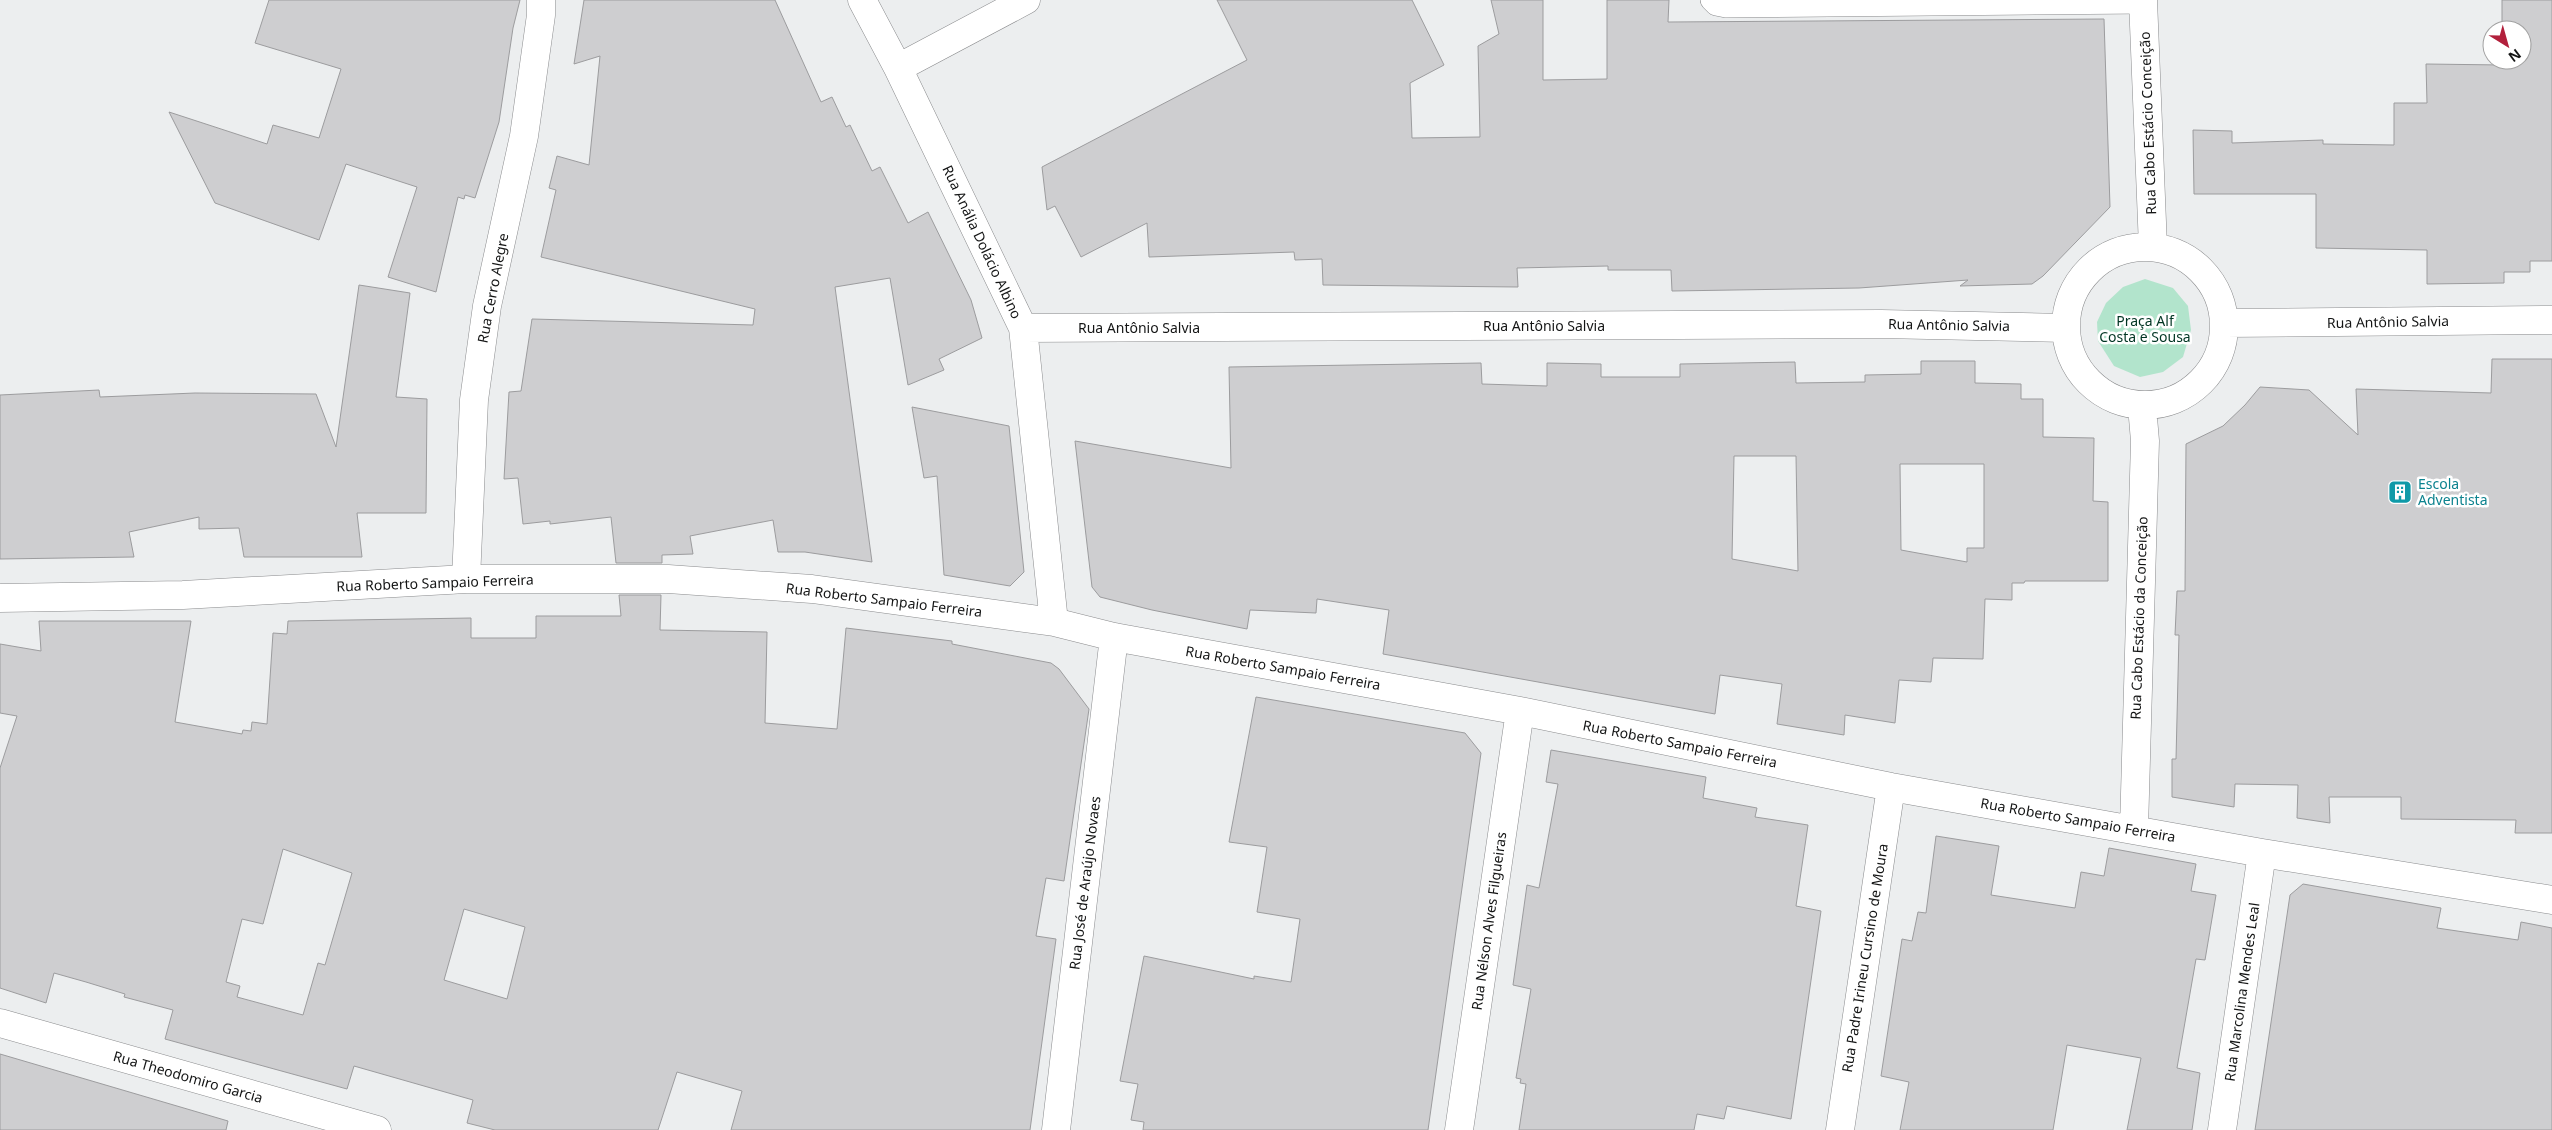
<svg xmlns="http://www.w3.org/2000/svg" width="2552" height="1130" font-family="'Noto Sans',sans-serif">
<style>
.green{fill:#b2e4cc}
.building{fill:#ceced0;stroke:#9c9c9e;fill-rule:evenodd}
.lines{fill:none;stroke-linecap:round;stroke-linejoin:round}
.service-casing{stroke:#8a8b8d;stroke-width:22}
.minor-casing{stroke:#8a8b8d;stroke-width:29}
.service{stroke:#fff;stroke-width:21}
.minor{stroke:#fff;stroke-width:28}
.labels{text-anchor:middle;stroke-width:5;stroke-linejoin:round;paint-order:stroke}
.street-label{font-size:14px;fill:#141515;stroke:#fff}
.park-label{font-size:14px;fill:#003523;stroke:#fff}
.culture-label{font-size:14px;fill:#0d838f;stroke:#fff;text-anchor:start}
</style>
<rect width="100%" height="100%" fill="#eceeef"/>
<path class="green" d="M2145,279L2173,288L2188,306L2191,330L2183,357L2163,372L2140,377L2114,366L2098,341L2097,322L2106,303L2123,287Z"/>
<path class="building" d="M269,0H520L513,28L499,122L475,198L465,195L464,199L458,197L436,292L388,277L417,187L346,164L319,240L215,203L169,112L267,144L273,125L319,138L341,69L255,43Z
M584,0H775L821,102L832,97L846,127L850,125L872,171L880,167L908,223L928,212L971,300L982,338L939,359L944,370L908,385L890,278L835,287L872,562L805,552H778L773,520L690,536L693,554L662,555V563H616L611,517L550,524V521L523,524L518,478L504,479L509,392L521,391L532,319L753,325L755,309L541,257L556,190L549,188L557,156L589,165L600,56L574,64Z
M1217,0H1412L1444,65L1410,83L1412,138L1480,137L1478,46L1499,34L1491,0H1543V80L1607,79V0H1669L1668,22L2104,19L2110,207L2043,276L2032,284L1960,286L1968,280L1859,288L1672,291L1671,270H1608V266L1517,268L1518,287L1323,285L1322,259L1295,260L1294,252L1149,257L1147,223L1081,257L1055,206L1047,210L1042,167L1247,60Z
M2502,0H2552V261H2530V272H2504V283L2427,284V250L2316,248V194H2194L2193,130L2232,131V143L2323,140V144L2394,145V103H2427L2426,64L2502,65V60H2522V30H2502Z
M359,285L410,293L396,397L427,399L426,513H357L362,557H244L239,528L199,529V517L129,532L134,557L0,559V395L99,390L100,397L195,393L316,394L336,447Z
M2492,359H2552V833H2515L2516,820L2401,819V797H2329L2330,823L2297,818L2298,785L2235,784L2234,807L2172,797V759H2176L2179,635H2175L2177,591H2185L2186,444L2223,426L2245,405L2260,387L2309,390L2358,435L2356,389L2491,393Z
M1921,361H1975V383L2021,384V399H2043V437L2094,438L2093,501L2108,502V581H2025L2024,583H2012V600L1985,599L1983,659L1933,658L1931,682L1899,680L1895,723L1845,715L1844,735L1777,724L1782,684L1720,675L1715,714L1383,654L1389,610L1317,599L1316,613L1250,610L1247,629L1152,610L1100,597L1092,587L1075,441L1231,468L1229,367L1481,363L1482,384L1547,386V363L1601,364V377H1680V364L1795,362L1796,383L1865,382V375L1921,374ZM1734,456H1796L1798,571L1732,559ZM1900,464H1984V548H1967V562L1901,550Z
M912,407L1009,426L1024,572L1010,586L944,575L937,476L924,478Z
M619,595H661L660,630L767,632L765,723L837,729L846,628L952,641V644L1051,663L1059,669L1089,709L1064,881L1046,878L1036,936L1056,939L1030,1130H731L742,1091L677,1072L658,1130H495L467,1123L473,1100L354,1066L347,1089L165,1039L173,1010L124,997L125,994L86,982L54,973L46,1003L0,988V768L17,716L0,713V644L41,651L39,621H191L175,722L242,734L243,730L251,731L252,722L267,724L273,633L287,634L288,621L471,618V638H536V616H621ZM283,849L352,873L325,965L318,963L303,1015L237,997L240,986L226,982L242,919L263,924ZM464,909L525,927L507,999L444,980Z
M1256,697L1465,733L1481,753L1428,1130H1143L1144,1122L1131,1120L1138,1084L1120,1081L1144,956L1254,979V976L1291,982L1300,919L1257,912L1267,847L1229,842Z
M1551,750L1706,777L1703,798L1757,808L1755,817L1808,825L1796,906L1821,911L1791,1119L1727,1106L1724,1119L1697,1114L1694,1130H1519L1526,1084L1520,1083L1521,1079L1516,1078L1531,989L1513,985L1527,885L1539,888L1558,784L1546,782Z
M1936,836L1999,846L1991,895L2075,908L2081,872L2104,876L2109,848L2196,864L2191,891L2216,895L2205,960L2196,959L2177,1068L2200,1073L2192,1130H2127L2141,1058L2067,1045L2053,1130H1900L1909,1082L1881,1076L1902,939L1912,941L1918,912L1926,913Z
M2303,884L2441,908L2437,928L2518,940L2521,922L2552,928V1130H2255L2290,895Z
M0,1054L228,1121L226,1130H0Z"/>
<g class="lines">
<g class="service-casing">
<path id="service" d="M1711,0L1716,5L1726,7L2143,3"/>
</g>
<g class="minor-casing">
<path id="minor" d="M862,0L898,68L1023,328L1054,622
M2143,0L2153,247
M898,68L1026,0
M2066 326a79 79 0 1 1 158 0a79 79 0 1 1-158 0Z
M2225,323L2552,320
M1023,328L1881,324L2066,328
M466,579L474,400L487,306L524,136L541,15V0
M0,598L183,595L466,579H668L812,589L1054,622L1114,637L1520,711L1891,787L2262,853L2552,900
M2134,829L2145,441L2142,406
M0,1023L377,1130
M1056,1130L1114,637
M1459,1130L1520,711
M1840,1130L1891,787
M2222,1130L2262,853"/>
</g>
<use href="#service" class="service"/>
<use href="#minor" class="minor"/>
</g>
<defs>
<g id="building-square" transform="scale(1.25)"><rect x="-9" y="-9" width="18" height="18" rx="4" fill="#0f9aa8" stroke="#fff"/><path d="M-4-6H4V6H1V3H-1V6H-4ZM-2.5-4.3h1.7v1.8h-1.7ZM.8-4.3h1.7v1.8H.8ZM-2.5-1h1.7V.8h-1.7ZM.8-1h1.7V.8H.8Z" fill="#fff"/></g>
</defs>
<g fill-rule="evenodd">
<use href="#building-square" x="2400" y="492"/>
</g>
<g class="labels">
<g class="street-label">
<text transform="translate(2148 123) rotate(-92)" y="5">Rua Cabo Estácio Conceição</text>
<text transform="translate(982 242) rotate(65)" y="5">Rua Anália Dolácio Albino</text>
<text transform="translate(493 288) rotate(-79)" y="5">Rua Cerro Alegre</text>
<text transform="translate(2388 322) rotate(-1)" y="5">Rua Antônio Salvia</text>
<text transform="translate(1949 325) rotate(1)" y="5">Rua Antônio Salvia</text>
<text x="1544" y="331">Rua Antônio Salvia</text>
<text x="1139" y="333">Rua Antônio Salvia</text>
<text transform="translate(435 583) rotate(-2)" y="5">Rua Roberto Sampaio Ferreira</text>
<text transform="translate(884 600) rotate(7)" y="5">Rua Roberto Sampaio Ferreira</text>
<text transform="translate(2139 618) rotate(-88)" y="5">Rua Cabo Estácio da Conceição</text>
<text transform="translate(1283 668) rotate(10)" y="5">Rua Roberto Sampaio Ferreira</text>
<text transform="translate(1680 744) rotate(11)" y="5">Rua Roberto Sampaio Ferreira</text>
<text transform="translate(2078 820) rotate(10)" y="5">Rua Roberto Sampaio Ferreira</text>
<text transform="translate(1085 883) rotate(-83)" y="5">Rua José de Araújo Novaes</text>
<text transform="translate(1489 921) rotate(-82)" y="5">Rua Nélson Alves Filgueiras</text>
<text transform="translate(1865 958) rotate(-81)" y="5">Rua Padre Irineu Cursino de Moura</text>
<text transform="translate(2242 992) rotate(-82)" y="5">Rua Marcolina Mendes Leal</text>
<text transform="translate(188 1077) rotate(16)" y="5">Rua Theodomiro Garcia</text>
</g>
<g class="park-label">
<text x="2145" y="326">Praça Alf<tspan x="2145" dy="16">Costa e Sousa</tspan></text>
</g>
<g class="culture-label">
<text x="2418" y="489">Escola<tspan x="2418" dy="16">Adventista</tspan></text>
</g>
</g>
<g transform="translate(2507 45) rotate(143)"><circle r="24" fill="#ffffff" stroke="#a1a1a1"/>
<path d="M0-4L9 19L0 12L-9 19Z" fill="#b2203c"/>
<text y="-8" font-size="14" font-weight="bold" text-anchor="middle" fill="#141515">N</text>
</g>
</svg>
